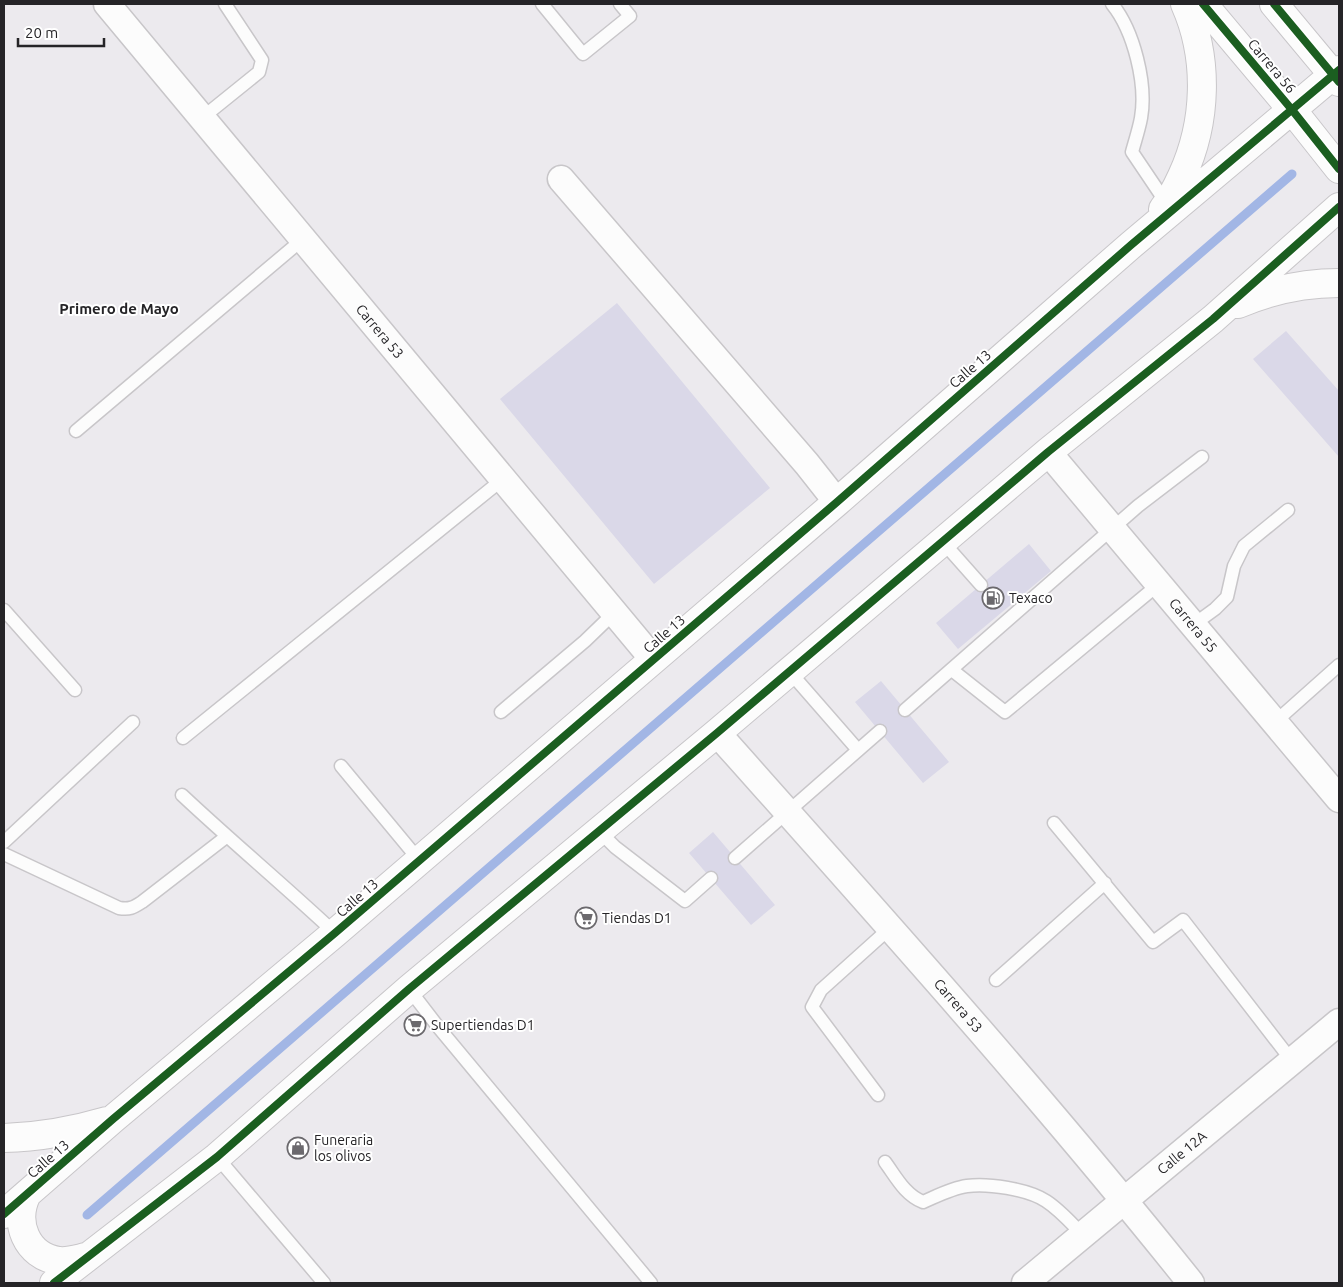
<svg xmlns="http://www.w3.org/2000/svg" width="1343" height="1287" font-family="Ubuntu,sans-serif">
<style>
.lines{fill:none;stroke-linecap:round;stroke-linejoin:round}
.stream{stroke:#a2b6e5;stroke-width:9}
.building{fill:#dad8e8}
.lane-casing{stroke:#c8c6c9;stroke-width:15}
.street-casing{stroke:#c8c6c9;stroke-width:29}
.secondary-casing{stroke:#c8c6c9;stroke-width:30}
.lane{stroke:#fcfcfc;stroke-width:12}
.street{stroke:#fcfcfc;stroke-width:26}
.secondary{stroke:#fcfcfc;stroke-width:28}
.cycleway-casing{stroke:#fff;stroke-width:11}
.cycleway{stroke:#1b5e20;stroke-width:8}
.labels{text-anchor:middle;stroke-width:4;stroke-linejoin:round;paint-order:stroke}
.street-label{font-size:14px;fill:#252427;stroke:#fff}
.poi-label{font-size:14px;fill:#252427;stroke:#fff;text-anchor:start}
.neighbourhood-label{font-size:15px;font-weight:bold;fill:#252427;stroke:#fff}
</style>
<rect width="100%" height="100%" fill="#eceaee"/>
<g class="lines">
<path class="stream" d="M87,1215L1292,174"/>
</g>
<path class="building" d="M617,303L770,488L654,584L500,399Z
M1286,331L1339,391V457L1253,359Z
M1029,544L1051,571L958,649L936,623Z
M881,681L949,762L923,783L855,702Z
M713,832L775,905L751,925L689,853Z"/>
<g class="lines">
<g class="lane-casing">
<path id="lane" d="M542,4L583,54L630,16L620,4
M1112,4C1134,31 1147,84 1141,118C1139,129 1135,141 1132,152L1167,204
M202,118L259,72L262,60L225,4
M76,431L303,239
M942,541L981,585
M4,610L75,690
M1193,625L1215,609L1227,597L1234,566L1244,546L1288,510
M952,670L1005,712L1159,584
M789,671L858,750
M905,710L1138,506L1202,457
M501,712L585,641L614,613
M1275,722L1339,665
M183,738L503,479
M341,766L419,860
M182,795C232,842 285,886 335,933
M1054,823L1153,942L1183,920L1292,1061
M599,831L615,847L685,901L711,878
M4,842L133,722
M4,854L119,908C130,910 134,907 142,902L226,837
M735,858L880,731
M996,980L1105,883
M409,989L439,1028L651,1283
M878,1095L812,1007L821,990L890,928
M217,1157L324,1283
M885,1162C896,1177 905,1195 923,1202C937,1196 952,1188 967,1186C987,1183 1028,1189 1046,1201C1060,1210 1071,1223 1083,1235"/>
</g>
<g class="street-casing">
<g id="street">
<path id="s1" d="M107,4L653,659"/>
<path d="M561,179L807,464L837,502"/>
<path id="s2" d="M1048,452L1339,799"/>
<path id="s3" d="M717,733C878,914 1040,1094 1191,1283"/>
<path id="s4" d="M1025,1283L1339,1022"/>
</g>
</g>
<g class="secondary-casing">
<path id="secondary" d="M1203,4L1293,111L1339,169
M1274,4L1339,82
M1163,209C1171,199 1177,187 1182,176C1207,122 1209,58 1185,4
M1238,304C1271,290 1304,283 1339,283
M4,1138C40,1137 73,1131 107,1121
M27,1194C13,1222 26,1256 59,1261C68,1262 77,1259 86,1257
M4,1214L113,1119L335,933L837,502L1131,245L1339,70
M54,1283L217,1157L409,989L717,733L1048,452L1213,319L1339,207"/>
</g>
<use href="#lane" class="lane"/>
<use href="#street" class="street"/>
<use href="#secondary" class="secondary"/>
<g class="cycleway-casing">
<path id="cycleway" d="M1203,4L1293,111L1339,169
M1274,4L1339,82
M4,1214L113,1119L335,933L837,502L1131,245L1339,70
M54,1283L217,1157L409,989L717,733L1048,452L1213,319L1339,207"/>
</g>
<use href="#cycleway" class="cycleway"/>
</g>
<defs>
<g id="fuel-ring" transform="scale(1.125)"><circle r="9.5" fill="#fff" stroke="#6b696d" stroke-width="1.5"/><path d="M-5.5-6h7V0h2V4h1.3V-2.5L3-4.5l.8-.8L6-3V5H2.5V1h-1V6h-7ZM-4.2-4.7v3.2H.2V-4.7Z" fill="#6b696d"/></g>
<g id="supermarket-ring" transform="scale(1.125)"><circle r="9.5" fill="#fff" stroke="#6b696d" stroke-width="1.5"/><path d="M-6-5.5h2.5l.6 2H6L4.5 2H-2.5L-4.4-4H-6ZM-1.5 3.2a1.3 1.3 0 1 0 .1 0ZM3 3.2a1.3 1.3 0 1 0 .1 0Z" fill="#6b696d"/></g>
<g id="shop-ring" transform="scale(1.125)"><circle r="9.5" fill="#fff" stroke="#6b696d" stroke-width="1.5"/><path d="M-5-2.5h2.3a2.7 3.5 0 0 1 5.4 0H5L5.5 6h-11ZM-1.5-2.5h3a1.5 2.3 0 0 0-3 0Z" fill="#6b696d"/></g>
</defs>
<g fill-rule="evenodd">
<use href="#fuel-ring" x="993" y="598"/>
<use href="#supermarket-ring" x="586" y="918"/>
<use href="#supermarket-ring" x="415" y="1025"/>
<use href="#shop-ring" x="298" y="1148"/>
</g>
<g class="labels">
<g class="street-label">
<text transform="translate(1272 66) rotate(50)" y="5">Carrera 56</text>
<text dy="5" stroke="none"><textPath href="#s1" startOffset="426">Carrera 53</textPath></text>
<text transform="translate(970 369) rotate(-41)" y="5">Calle 13</text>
<text dy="5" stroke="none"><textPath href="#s2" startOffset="226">Carrera 55</textPath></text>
<text transform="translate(664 634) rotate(-41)" y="5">Calle 13</text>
<text transform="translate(357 898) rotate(-41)" y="5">Calle 13</text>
<text dy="5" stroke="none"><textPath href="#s3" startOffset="364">Carrera 53</textPath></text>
<text dy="5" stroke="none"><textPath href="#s4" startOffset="204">Calle 12A</textPath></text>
<text transform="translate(48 1159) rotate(-41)" y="5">Calle 13</text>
</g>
<g class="poi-label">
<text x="1009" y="603">Texaco</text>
<text x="602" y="923">Tiendas D1</text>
<text x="431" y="1030">Supertiendas D1</text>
<text x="314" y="1145">Funeraria<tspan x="314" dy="16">los olivos</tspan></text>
</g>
<g class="neighbourhood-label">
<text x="119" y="314">Primero de Mayo</text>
</g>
</g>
<rect width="1343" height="1287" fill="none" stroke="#252427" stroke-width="10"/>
<path d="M18 38v8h86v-8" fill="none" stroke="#252427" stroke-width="2.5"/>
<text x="25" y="38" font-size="15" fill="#252427" stroke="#ffffff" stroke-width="4" paint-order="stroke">20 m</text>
</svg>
